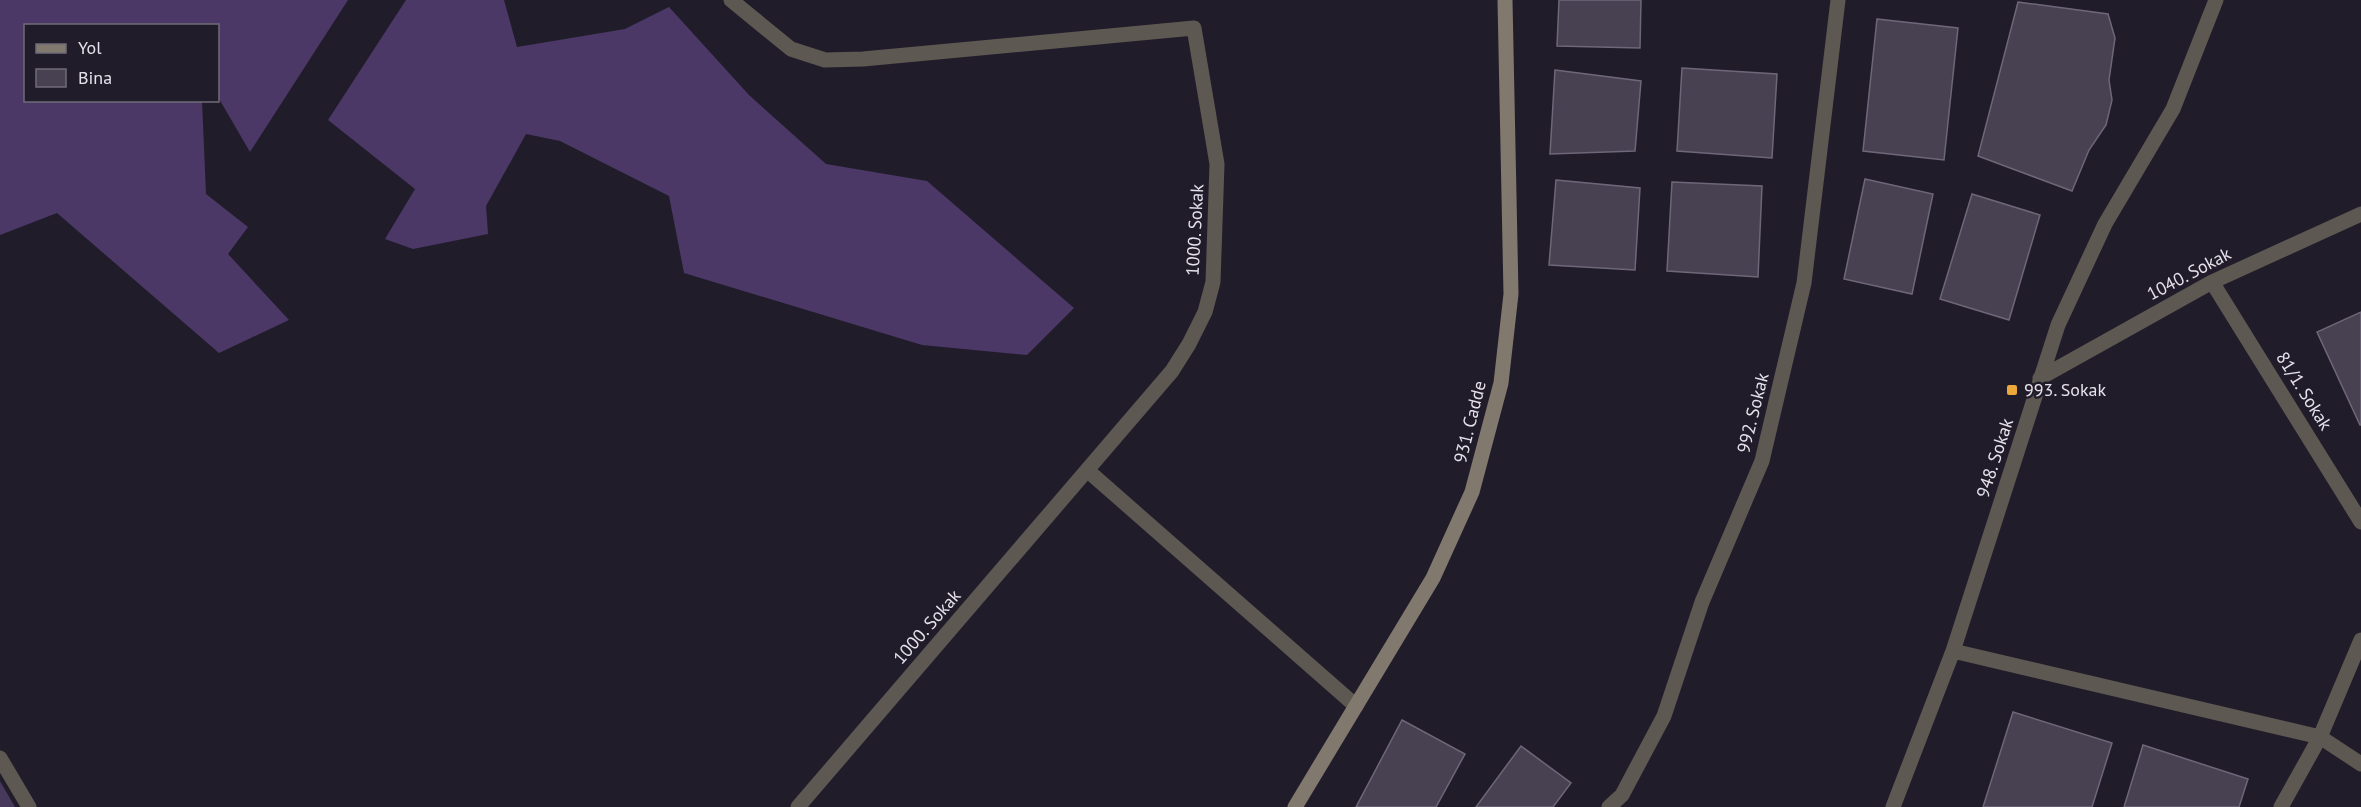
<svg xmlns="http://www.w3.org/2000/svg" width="2361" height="807" font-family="'PT Sans',sans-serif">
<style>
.green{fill:#46395b}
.forest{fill:#4b3867}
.building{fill:#474151;stroke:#6e6779;stroke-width:1.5}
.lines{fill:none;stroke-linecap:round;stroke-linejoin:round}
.street{stroke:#5e5852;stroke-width:15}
.secondary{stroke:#81796e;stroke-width:15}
.poi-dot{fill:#eda83b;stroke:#211c2a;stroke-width:2}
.labels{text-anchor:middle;stroke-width:5;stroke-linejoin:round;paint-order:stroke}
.street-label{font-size:18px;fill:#e6e2ec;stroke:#211c2a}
.poi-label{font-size:18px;fill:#e6e2ec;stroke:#211c2a;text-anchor:start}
</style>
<rect width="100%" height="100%" fill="#211c2a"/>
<path class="green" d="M0,781L15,807H0Z"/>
<path class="forest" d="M0,0H348L250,152L218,97V26H26V100L202,101L206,194L248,227L228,254L289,320L219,353L57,213L0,235Z
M406,0H504L517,47L625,29L669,7L749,95L826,164L927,181L1074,308L1027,355L922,345L684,273L669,196L560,141L526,134L486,206L488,234L413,249L385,239L415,189L328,120Z"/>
<path class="building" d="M1559,0H1641L1640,48L1557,46Z
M2018,2L2108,14L2115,38L2109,80L2112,100L2106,125L2089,150L2072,191L1978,156Z
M1877,19L1958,28L1944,160L1863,151Z
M1682,68L1777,74L1772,158L1677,151Z
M1555,70L1641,81L1635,151L1550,154Z
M1865,179L1933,194L1912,294L1844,279Z
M1556,180L1640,188L1635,270L1549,265Z
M1672,182L1762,186L1758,277L1667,271Z
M1972,194L2040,215L2009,320L1940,299Z
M2361,312V425H2360L2317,332Z
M2013,712L2112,743L2092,807H1983Z
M1402,720L1465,754L1436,807H1356Z
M2143,745L2248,779L2239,807H2124Z
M1521,746L1571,783L1553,807H1476Z"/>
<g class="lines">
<path class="street" d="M731,0L791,49L825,60L863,59L1194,28L1217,164L1213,282L1205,312L1189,344L1172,371L798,807
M2212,282L2361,522
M2040,378L2212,282L2361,214
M1087,470L1356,706
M1953,651L2320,737L2361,764
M0,758L29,807
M1609,807L1622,795L1664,716L1702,602L1762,461L1804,283L1838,0
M1893,807L1953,651L2058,325L2105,224L2173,109L2216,0
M2281,807L2320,737L2361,640"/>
<path class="secondary" d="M1295,807L1433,578L1472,492L1501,383L1511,294L1505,0"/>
</g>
<rect class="poi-dot" x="2006" y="384" width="12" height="12" rx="3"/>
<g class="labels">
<g class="street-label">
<text transform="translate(1195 230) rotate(-87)" y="6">1000. Sokak</text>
<text transform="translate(2189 274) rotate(-28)" y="6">1040. Sokak</text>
<text transform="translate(2304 391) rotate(58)" y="6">81/1. Sokak</text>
<text transform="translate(1753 413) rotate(-76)" y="6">992. Sokak</text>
<text transform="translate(1470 422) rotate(-76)" y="6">931. Cadde</text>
<text transform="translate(1995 458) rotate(-72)" y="6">948. Sokak</text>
<text transform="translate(927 627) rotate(-49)" y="6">1000. Sokak</text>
</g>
<g class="poi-label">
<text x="2024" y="396">993. Sokak</text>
</g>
</g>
<rect x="24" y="24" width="195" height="78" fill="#211c2a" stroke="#706b78" stroke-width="1.5"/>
<rect x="36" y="44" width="30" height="9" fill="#81796e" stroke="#706b78" stroke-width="1.5"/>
<text x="78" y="54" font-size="18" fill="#e6e2ec">Yol</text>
<rect x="36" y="69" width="30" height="18" fill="#474151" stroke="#706b78" stroke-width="1.5"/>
<text x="78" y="84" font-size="18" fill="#e6e2ec">Bina</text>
</svg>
